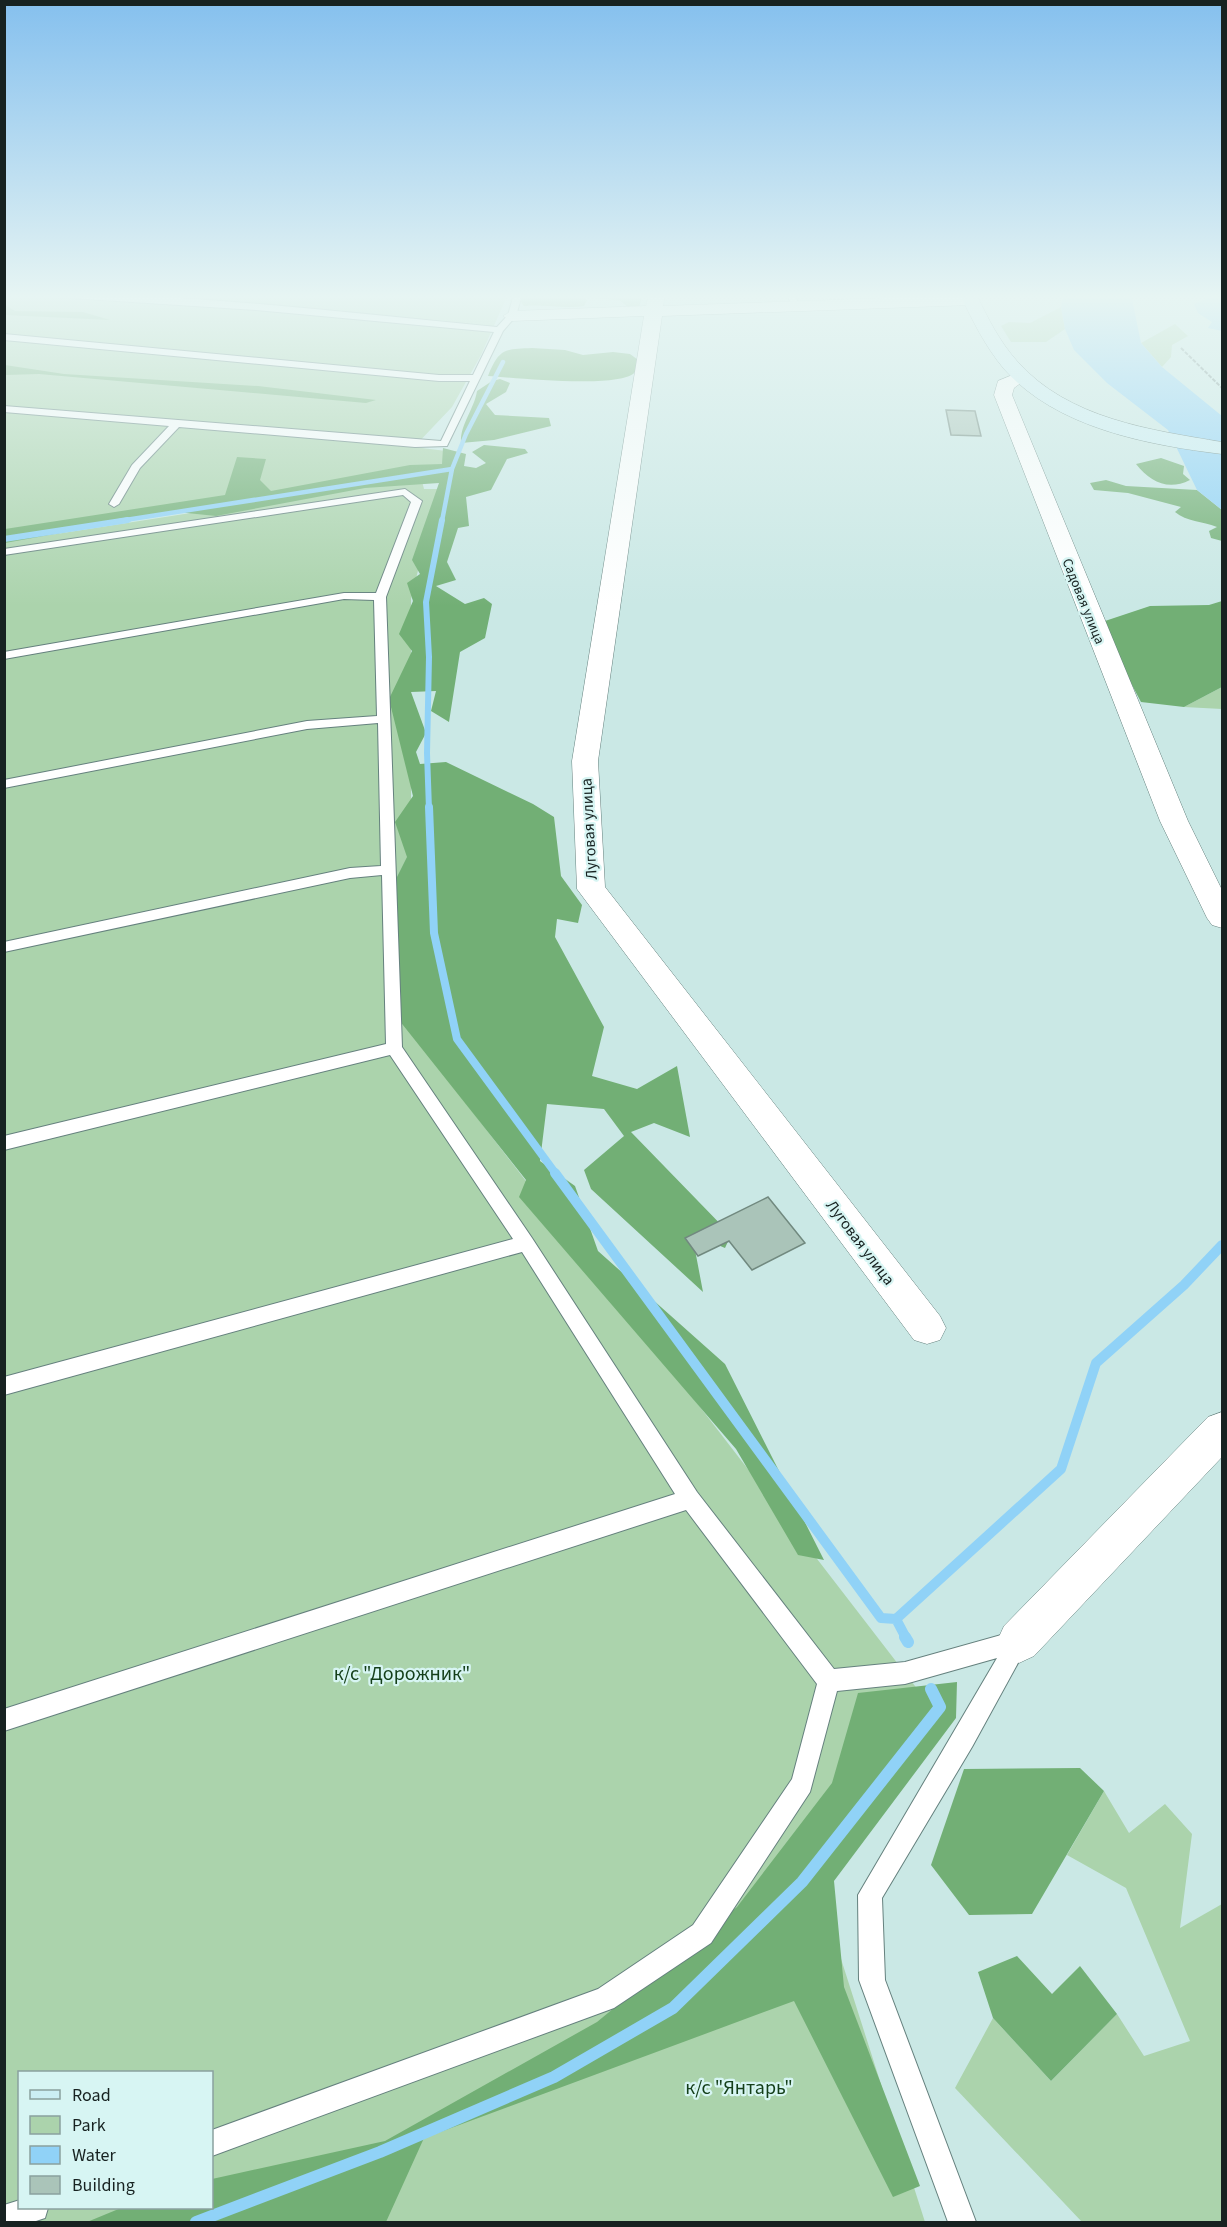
<svg xmlns="http://www.w3.org/2000/svg" width="1227" height="2227" font-family="'Source Sans 3',sans-serif">
<style>
.green{fill:#abd3ac;fill-rule:evenodd}
.forest{fill:#72af75}
.water{fill:#90d2f7}
.lines{fill:none;stroke-linecap:round;stroke-linejoin:round}
.stream-far4{stroke:#90d2f7;stroke-width:4.5}
.stream-far3{stroke:#90d2f7;stroke-width:6}
.stream-far2{stroke:#90d2f7;stroke-width:8}
.stream-far1{stroke:#90d2f7;stroke-width:10}
.stream{stroke:#90d2f7;stroke-width:12}
.building{fill:#aac4b9;stroke:#71897f;stroke-width:1.5}
.lane-casing{stroke:#65817e;stroke-width:2}
.street-casing{stroke:#65817e;stroke-width:1}
.secondary-casing{stroke:#65817e;stroke-width:1}
.path{stroke:#7c9290;stroke-width:2;stroke-dasharray:4 1.5;stroke-linecap:butt}
.lane{fill:#fff;fill-rule:evenodd}
.street{fill:#fff;fill-rule:evenodd}
.secondary{fill:#cbeef4;fill-rule:evenodd}
.labels{text-anchor:middle;stroke-width:4.5;stroke-linejoin:round;paint-order:stroke}
.far-street-label{font-size:14px;fill:#172221;stroke:#d7f5f3}
.street-label{font-size:16px;fill:#172221;stroke:#d7f5f3}
.near-park-label{font-size:20px;fill:#143f19;stroke:#d7f5f3}
</style>
<rect width="100%" height="100%" fill="#cae8e5"/>
<path class="green" d="M5,294H508L481,355L452,407L414,447L446,451L445,466L5,537Z
M1061,307L1065,329L1046,342H1011L1001,326L1009,322L1030,323Z
M1175,324L1188,336L1172,345L1171,357L1162,367L1141,343Z
M421,477L424,489H438L411,599V1032L925,1699L759,1906L827,1915L925,2222H5V542ZM20,2072H212V2208H20Z
M1222,687V709L1184,707Z
M1104,1791L1129,1833L1165,1804L1192,1834L1180,1928L1222,1904V2222H1082L955,2088L993,2018L1051,2081L1117,2014L1144,2056L1190,2041L1126,1888L1067,1855Z"/>
<path class="forest" d="M524,294H576L587,300L584,306C564,309 545,304 524,306L519,299Z
M594,294H643L639,307H628L619,300L593,298Z
M5,305L15,311L83,312L110,320L5,315Z
M532,348L565,350L583,355L613,352L630,354L641,362C639,366 636,372 633,374C612,388 516,378 488,376C499,349 504,349 532,348Z
M5,365L64,374L258,386L376,400L366,403L39,374L5,375Z
M500,379L510,383L506,392L486,404L495,415L549,418L551,426L494,440L461,443C460,424 474,410 477,391L492,381Z
M484,445L525,449L528,453L507,459L491,490L466,497L469,526L458,528L447,562L456,580L436,586L465,604L484,598L492,604L485,638L460,652L449,722L431,711L436,691L411,692L426,733L416,752L420,764L446,762L533,804L554,817L561,876L582,905L578,923L557,919L555,937L604,1027L592,1076L637,1089L677,1066L690,1137L654,1123L631,1132L731,1235L725,1248L692,1234L703,1292L591,1189L584,1170L624,1136L604,1109L547,1104L540,1161L575,1186L598,1251L725,1364L824,1560L798,1555L736,1449L519,1197L526,1180L399,1020L395,881L407,857L395,822L413,796L389,699L412,651L399,634L413,601L407,583L420,574L412,560L439,483L365,488L216,516L177,512L5,543V529L225,495L237,457L266,459L260,480L271,491L410,465L442,464L443,448L466,454L464,466L476,468L486,463L472,452Z
M1161,458L1184,466L1183,474L1190,480C1168,491 1150,482 1136,464Z
M1106,480L1126,486L1197,490L1222,510V541L1211,538L1209,531L1217,527C1202,521 1187,522 1175,512L1181,507L1128,493L1094,490L1090,483Z
M1222,601V687L1184,707L1141,702L1099,623L1150,606L1209,605Z
M957,1682L956,1718L834,1881L844,1987L920,2186L893,2197L794,2001L424,2138L386,2222H87L121,2208H212V2179L385,2141L597,2022L737,1907L832,1783L858,1693Z
M1080,1768L1104,1791L1032,1914L969,1915L931,1865L964,1769Z
M1017,1956L1052,1994L1080,1966L1117,2014L1051,2081L993,2018L978,1972Z"/>
<path class="water" d="M1064,294H1131L1141,343L1162,367L1222,416V510L1197,490L1168,430L1107,383L1074,350L1065,329L1061,307Z
M1200,294H1222V331L1208,328L1212,322L1198,313L1194,304L1206,299Z"/>
<g class="lines">
<path class="stream-far4" d="M119,521L452,469
M442,521L452,469L466,434L503,362"/>
<path class="stream-far3" d="M4,539L128,520
M429,809L427,753L429,657L426,602L442,520"/>
<path class="stream-far2" d="M429,807L434,933L457,1039L556,1174"/>
<path class="stream-far1" d="M555,1173L881,1618L896,1619L1061,1469L1096,1363L1184,1285L1222,1245
M896,1619L906,1638"/>
<path class="stream" d="M905,1637L908,1642
M196,2222L380,2152L554,2077L673,2008L802,1882L940,1707L931,1689"/>
</g>
<path class="building" d="M946,410L975,411L981,436L951,435Z
M768,1197L805,1243L752,1270L729,1241L698,1256L685,1238Z"/>
<g class="lines">
<g class="lane-casing">
<path id="lane" d="M51,294C200,294 349,313 497,327L508,315L514,294H522L516,316L503,331L447,446L415,447L179,427L140,468L119,504L114,507L109,504L132,465L169,426L4,412V406L441,441L470,381H439L4,340V334L439,375H473L494,332L256,310L55,297Z
M787,294H795L799,308H793Z
M405,489L422,501L386,597L402,1047L532,1238L697,1492L834,1669L905,1662L1019,1630L1027,1633L1030,1641L972,1747L882,1898L885,1980L976,2222H948L859,1980L858,1895L997,1658L905,1684L837,1691L810,1792L711,1943L614,2008L212,2156V2130L598,1989L693,1925L792,1779L817,1684L686,1510L4,1731V1709L675,1494L522,1252L4,1395V1377L513,1239L390,1055L4,1150V1136L386,1044L382,875L350,878L4,952V942L350,868L381,866L378,723L307,729L4,788V780L307,721L377,716L374,600L344,599L4,659V652L344,593H376L411,502L403,495L4,555V549Z
M20,2200V2208H48L45,2218L33,2222H4V2205Z"/>
</g>
<g class="street-casing">
<path id="street" d="M649,294H665L663,306L971,295L979,300L971,305L662,316L598,761L605,887L940,1316L946,1328L940,1340L927,1344L914,1340L577,889L572,761L644,316L512,321L503,316L512,311L646,306Z
M1020,372L1029,377L1014,388L1012,395L1188,821L1222,890V928L1212,925L1207,918L1160,821L994,395L998,381Z
M1222,1412V1457L1034,1656L1019,1663L1004,1656L997,1641L1004,1626L1208,1417Z"/>
</g>
<g class="secondary-casing">
<path id="secondary" d="M960,294H976C988,318 999,341 1017,361C1068,419 1151,430 1222,442V454C1148,445 1056,428 1004,369C985,346 972,320 960,294Z"/>
</g>
<path class="path" d="M1181,348L1222,388"/>
<use href="#lane" class="lane"/>
<use href="#street" class="street"/>
<use href="#secondary" class="secondary"/>
</g>
<linearGradient id="sky" x2="0" y2="1"><stop stop-color="#85c0ee"/><stop offset="0.49" stop-color="#e7f5f3"/><stop offset="1" stop-color="#e7f5f3" stop-opacity="0"/></linearGradient>
<rect width="1227" height="606" fill="url(#sky)"/>
<g class="labels">
<g class="far-street-label">
<text transform="translate(1084 601) rotate(68)" y="5">Садовая улица</text>
</g>
<g class="street-label">
<text transform="translate(588 829) rotate(-93)" y="6">Луговая улица</text>
<text transform="translate(861 1242) rotate(53)" y="6">Луговая улица</text>
</g>
<g class="near-park-label">
<text x="402" y="1680">к/с "Дорожник"</text>
<text x="739" y="2094">к/с "Янтарь"</text>
</g>
</g>
<rect width="1227" height="2227" fill="none" stroke="#172221" stroke-width="12"/>
<rect x="18" y="2071" width="195" height="138" fill="#d7f5f3" stroke="#8aa19f" stroke-width="1.5"/>
<rect x="30" y="2090" width="30" height="9" fill="#cbeef4" stroke="#8aa19f" stroke-width="1.5"/>
<text x="72" y="2101" font-size="18" fill="#172221">Road</text>
<rect x="30" y="2116" width="30" height="18" fill="#abd3ac" stroke="#8aa19f" stroke-width="1.5"/>
<text x="72" y="2131" font-size="18" fill="#172221">Park</text>
<rect x="30" y="2146" width="30" height="18" fill="#90d2f7" stroke="#8aa19f" stroke-width="1.5"/>
<text x="72" y="2161" font-size="18" fill="#172221">Water</text>
<rect x="30" y="2176" width="30" height="18" fill="#aac4b9" stroke="#8aa19f" stroke-width="1.5"/>
<text x="72" y="2191" font-size="18" fill="#172221">Building</text>
</svg>
